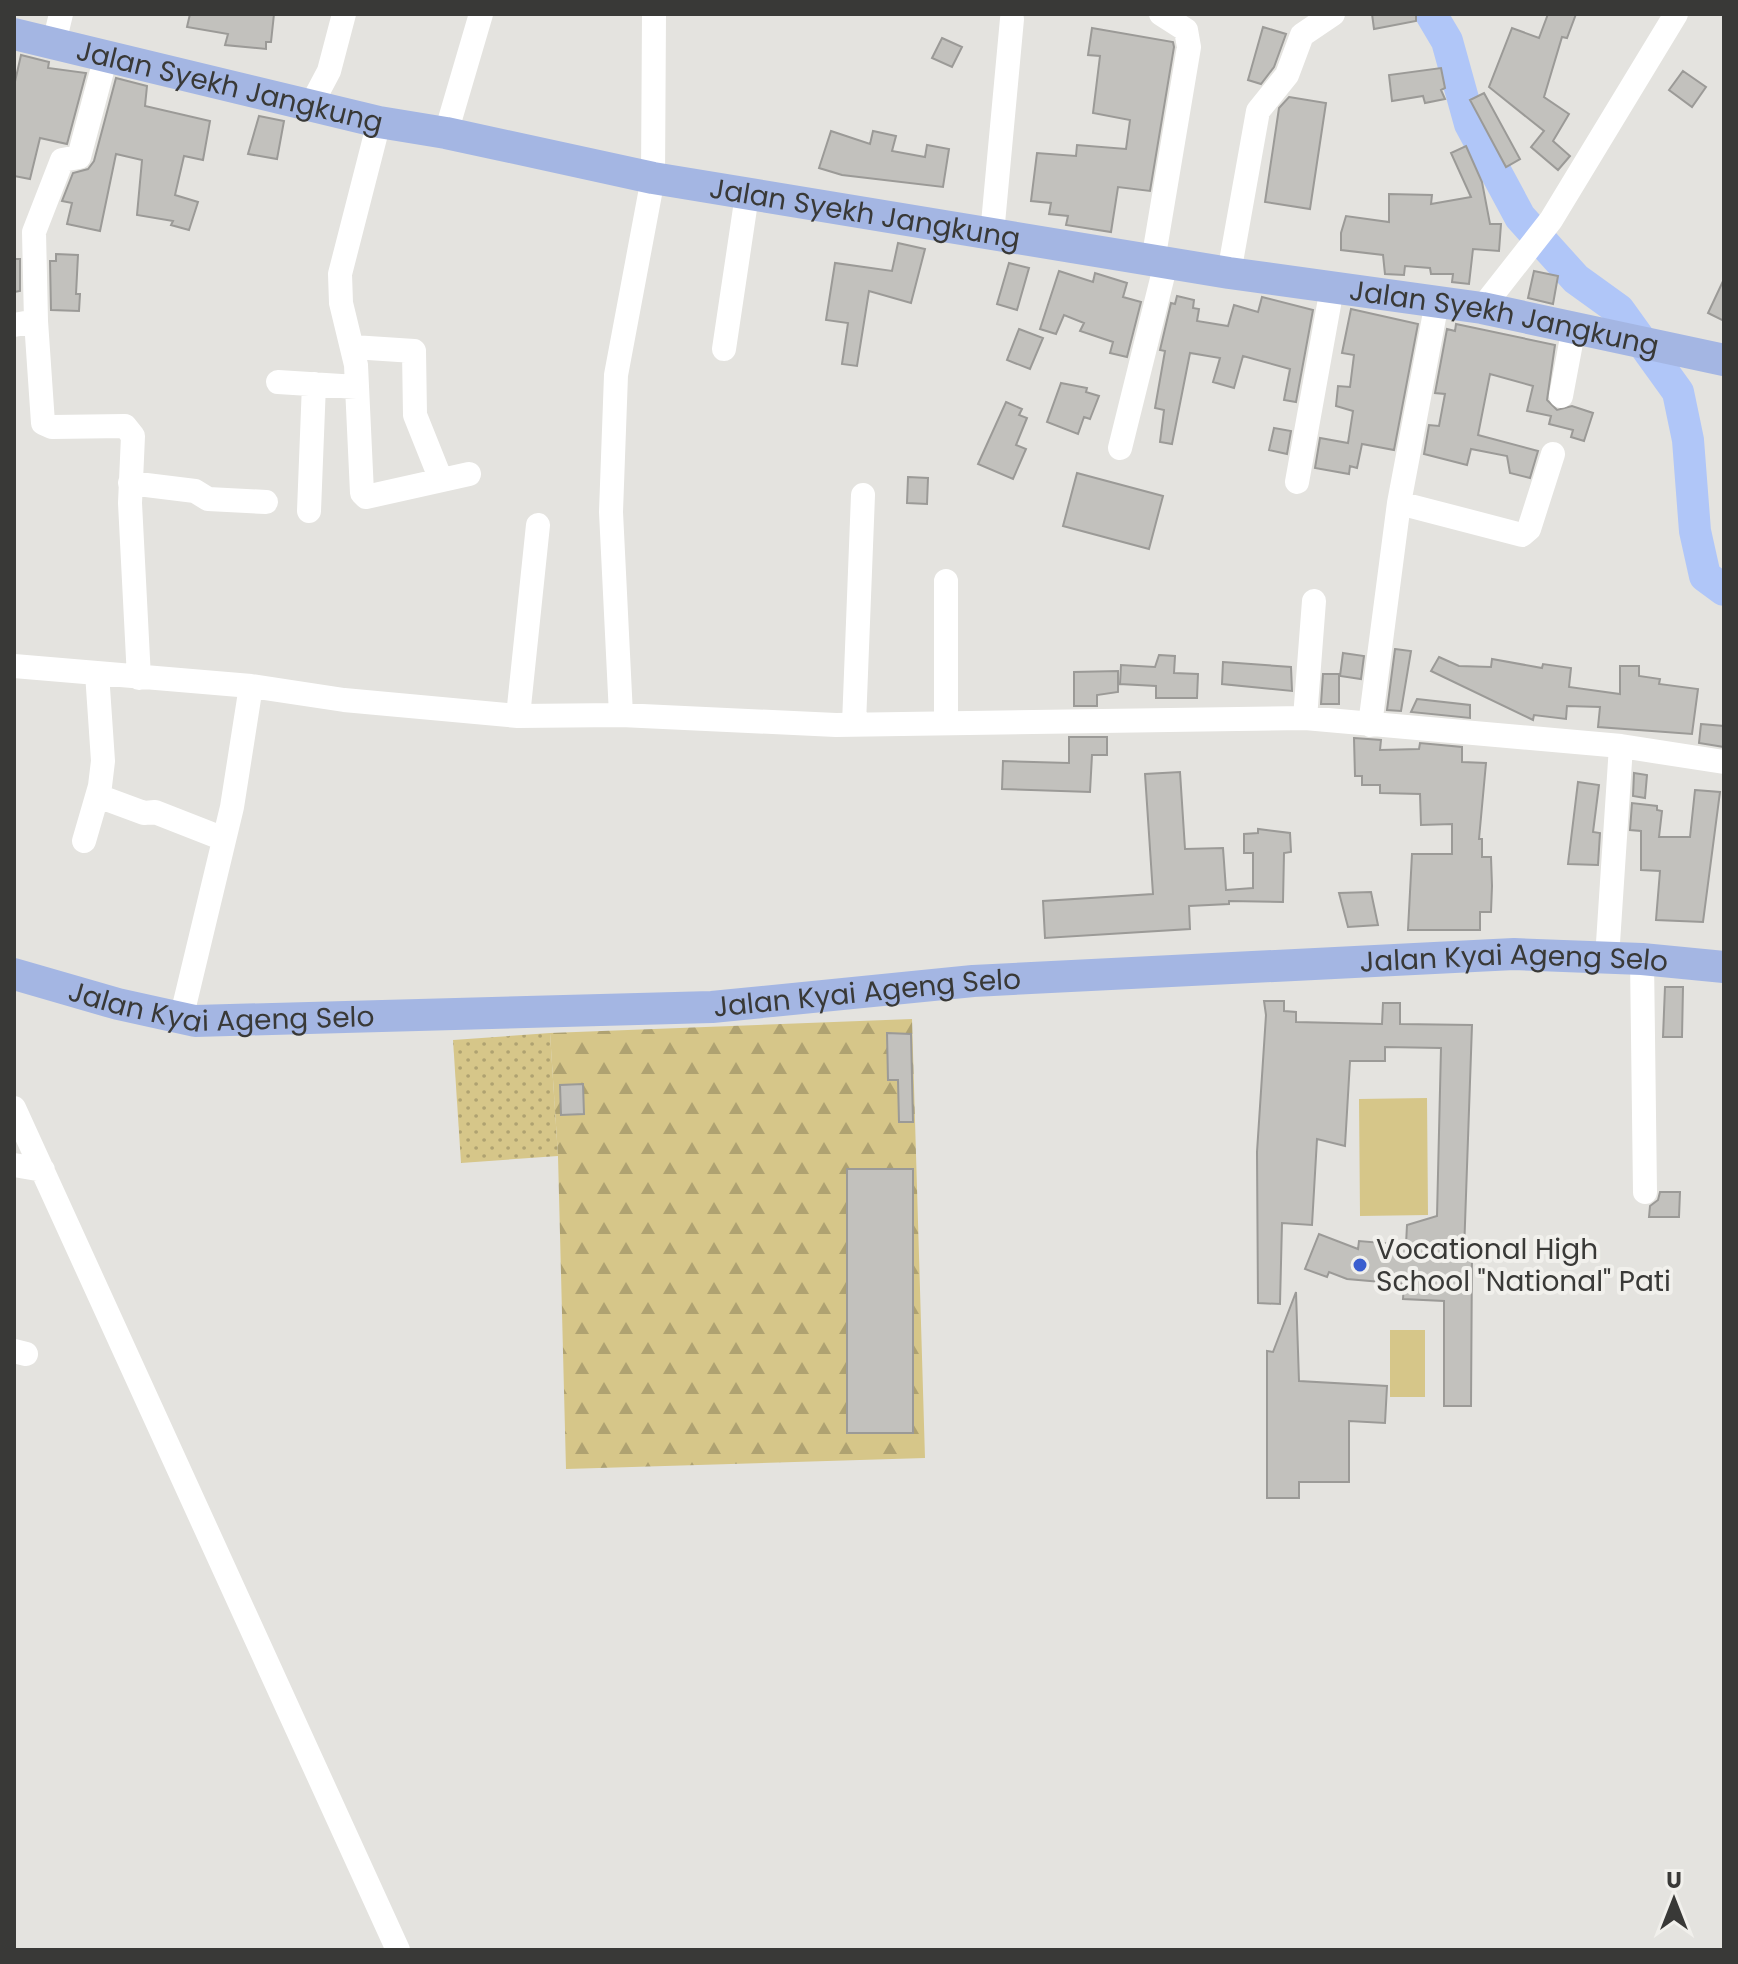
<svg xmlns="http://www.w3.org/2000/svg" width="1738" height="1964" font-family="Poppins,sans-serif">
<style>
.grass{fill:url(#grass-dots)}
.forest{fill:url(#forest-firs)}
.pitch{fill:#d6c689}
.lines{fill:none;stroke-linecap:round;stroke-linejoin:round}
.river{stroke:#b0c6f8;stroke-width:32}
.building{fill:#c2c1bd;stroke:#9b9a97;stroke-width:2}
.minor{stroke:#fff;stroke-width:24}
.major{stroke:#a4b6e3;stroke-width:32}
.poi-dot{fill:#3a5ecf;stroke:#f1f0ec;stroke-width:3}
.labels{text-anchor:middle;stroke-width:8;stroke-linejoin:round;paint-order:stroke}
.street-label{font-size:28px;fill:#393937;stroke:#f1f0ec}
.poi-label{font-size:28px;fill:#393937;stroke:#f1f0ec;text-anchor:start}
</style>
<defs>
<pattern id="grass-dots" width="8" height="8" patternUnits="userSpaceOnUse" patternTransform="scale(2)"><rect width="8" height="8" fill="#d6c689"/><path d="M2 2h.1M6 6h.1" fill="none" stroke="#afa271" stroke-width="1.8" stroke-linecap="round"/></pattern>
<pattern id="forest-firs" width="22" height="20" patternUnits="userSpaceOnUse" patternTransform="scale(2)"><rect width="22" height="20" fill="#d6c689"/><path d="M5 1l3.5 6h-7zM16 11l3.5 6h-7z" fill="#afa271"/></pattern>
</defs>
<rect width="100%" height="100%" fill="#e4e3df"/>
<path class="grass" d="M550,1033L558,1156L461,1163L453,1040Z"/>
<path class="forest" d="M912,1019L925,1458L566,1469L558,1156L550,1033Z"/>
<path class="pitch" d="M1427,1098L1428,1215L1360,1216L1359,1099Z
M1390,1330H1425V1397H1390Z"/>
<g class="lines">
<path class="river" d="M1431,14L1447,41L1470,124L1520,217L1576,279L1619,310L1678,392L1688,440L1695,531L1705,576L1724,590"/>
</g>
<path class="building" d="M190,14H274L271,42H266V49L225,45L228,34L187,27Z
M1372,14H1416V21L1374,29Z
M1548,14H1576L1567,38L1562,37L1544,97L1569,114L1553,141L1570,156L1558,170L1531,147L1544,131L1489,87L1512,28L1539,38Z
M1263,27L1286,34L1274,67L1261,84L1248,80Z
M1092,28L1173,42L1174,47L1150,191L1118,187L1111,232L1066,225L1068,216L1049,214L1051,203L1031,201L1037,153L1076,156L1077,145L1126,149L1130,120L1093,113L1100,56L1088,55Z
M942,38L962,47L952,67L932,58Z
M21,55L49,62L48,68L86,73L67,144L40,138L30,179L14,176V86Z
M1441,68L1445,88L1441,90L1445,99L1425,103L1423,96L1392,101L1389,75Z
M1683,71L1706,87L1692,107L1669,90Z
M116,78L147,86L145,106L210,121L203,160L184,156L175,195L198,202L189,230L171,225L173,221L137,215L142,160L116,154L100,231L67,224L72,203L62,201L73,173L88,169L94,161Z
M1484,93L1520,159L1506,167L1470,100Z
M1289,97L1326,103L1310,209L1265,202L1279,108Z
M259,116L284,121L277,159L248,154Z
M831,131L870,144L873,131L896,136L892,151L925,157L927,145L949,149L943,187L842,175L819,168Z
M1466,146L1482,182L1490,224H1501L1499,251L1473,249L1469,284L1452,282L1453,274H1431L1430,268L1405,266L1404,275L1385,274L1383,255L1341,250V233L1346,216L1389,222V194L1432,195L1431,204L1471,197L1451,153Z
M898,243L925,249L911,303L869,291L857,366L842,364L848,323L826,320L835,263L892,271Z
M56,254L78,255L76,294H80L79,311L51,310L50,261H56Z
M14,259H20V291L14,292Z
M1009,263L1029,268L1017,310L997,304Z
M1059,271L1093,282L1095,273L1127,283L1123,297L1141,302L1127,357L1110,353L1113,342L1080,331L1084,323L1064,315L1056,334L1040,329Z
M1534,271L1558,276L1553,304L1528,298Z
M1724,279V321L1708,313Z
M1177,296L1194,300L1193,308L1199,309L1197,321L1228,326L1234,305L1258,312L1262,297L1313,310L1296,402L1284,400L1290,369L1243,356L1234,388L1213,382L1220,358L1190,353L1172,444L1160,442L1164,410L1155,408L1165,351L1160,350L1171,303L1175,304Z
M1351,309L1418,324L1394,450L1362,444L1357,468L1350,466L1349,474L1315,468L1320,438L1348,443L1353,411L1336,406L1338,386L1350,387L1354,355L1342,353Z
M1456,324L1555,345L1547,400L1557,410L1572,406L1593,413L1584,441L1571,437L1573,430L1549,424L1551,416L1527,411L1533,386L1490,374L1478,435L1538,451L1530,478L1510,473L1507,456L1471,449L1467,465L1424,454L1429,425L1439,426L1445,394L1435,393L1447,329L1455,331Z
M1019,329L1043,338L1030,369L1007,360Z
M1061,383L1087,388L1086,392L1099,396L1090,419L1084,417L1078,434L1047,422Z
M1006,402L1022,409L1019,415L1027,418L1016,445L1026,449L1013,479L978,464Z
M1274,428L1291,431L1287,454L1269,450Z
M1077,473L1163,496L1149,549L1063,526Z
M908,477L928,478L927,504L907,503Z
M1395,649L1411,651L1401,711L1387,710Z
M1343,653L1364,656L1361,679L1340,676Z
M1159,655L1175,656L1174,673L1198,674L1197,698H1156V686L1120,684L1121,665L1155,667Z
M1439,657L1459,666L1491,667L1492,659L1542,668L1543,664L1571,668L1569,687L1620,694V666H1639V676L1660,679L1659,684L1698,689L1692,734L1598,727L1600,707L1567,706L1566,719L1534,715L1533,720L1431,671Z
M1223,662L1291,667L1292,691L1222,684Z
M1118,671V692L1097,695V706H1074V672Z
M1323,674H1339V704H1321Z
M1417,699L1470,705V718L1411,712Z
M1701,724L1724,726V747L1699,743Z
M1069,737H1107V755H1092L1090,792L1002,789L1003,761L1069,763Z
M1354,738L1381,740L1380,750L1419,749L1420,743L1462,747V762L1486,763L1479,839H1482V857H1491L1492,886L1491,912H1480V930H1408L1412,854H1452V824L1421,825L1420,794L1380,793V785H1362V776H1355Z
M1180,772L1185,849L1223,848L1226,890L1253,888V853H1244V834L1258,833V829L1290,833L1291,852L1284,853L1283,902L1229,901V904L1189,906L1190,929L1045,938L1043,901L1153,894L1145,774Z
M1634,773L1647,775L1645,798L1633,796Z
M1578,782L1599,785L1593,832L1600,833L1598,865L1568,864Z
M1695,790L1720,792L1703,922L1656,920L1660,871L1641,870V831L1630,830L1632,803L1657,806V810L1662,811L1659,837H1690Z
M1371,892L1378,925L1348,927L1339,893Z
M1665,987H1683L1682,1037H1663Z
M1264,1001H1284V1011L1296,1012V1022L1382,1024L1383,1003H1400V1024L1472,1025L1464,1252H1472L1471,1406H1444V1301L1403,1299L1404,1284L1347,1279L1329,1272L1327,1277L1305,1269L1319,1234L1358,1249L1359,1241L1406,1245L1407,1225L1437,1216L1441,1048L1385,1047V1061H1350L1345,1146L1317,1139L1312,1225L1282,1223L1280,1304L1258,1303L1257,1152L1266,1015Z
M887,1033L911,1034L913,1122H899L898,1080H888Z
M583,1084L584,1114L561,1115L560,1085Z
M847,1169H913V1433H847Z
M1660,1192H1680L1679,1217H1649L1650,1206L1658,1200Z
M1296,1292L1299,1381L1387,1386L1385,1423L1349,1421V1482H1299V1498H1267V1351L1273,1352Z"/>
<g class="lines">
<path class="minor" d="M54,43L61,14
M311,105L329,71L344,14
M379,122L340,274L341,303L356,365L362,493L366,497L469,474
M446,133L481,14
M992,234L1012,19
M1153,261L1189,47L1186,30L1161,14
M1229,273L1258,111L1287,75L1302,35L1333,14
M1437,302L1399,503L1522,535L1529,529L1553,454
M1482,308L1551,220L1676,14
M36,321L34,232L62,160L79,157L106,56
M14,325L36,321L43,423L52,427L125,426L133,436L130,503L139,678
M353,347L414,351L415,415L441,480
M724,349L747,195
M278,382L357,387
M1561,396L1574,327
M1120,448L1166,263
M1297,482L1332,288
M130,483L195,491L208,499L266,502
M309,511L314,384
M14,666L251,686L344,700L518,716L621,715L836,725L1305,718L1621,746L1724,762
M621,715L611,512L616,375L653,178L654,14
M518,716L538,525
M1305,718L1314,601
M946,722V581
M854,724L863,495
M1370,725L1399,503
M98,796L144,813L155,812L224,839
M84,841L100,786L103,761L97,673
M1607,958L1621,746
M1642,959L1645,1192
M181,1019L232,807L251,686
M14,1108L398,1950
M14,1165L43,1170
M14,1351L26,1354"/>
<g class="major">
<path id="s1" d="M14,34L379,122L446,133L653,178L1229,273L1482,308L1724,360"/>
<path id="s2" d="M14,974L118,1004L195,1021L712,1007L973,981L1514,954L1642,959L1724,967"/>
</g>
</g>
<circle class="poi-dot" cx="1360" cy="1265" r="8"/>
<g class="labels">
<g class="street-label">
<text dy="10" stroke="none"><textPath href="#s1" startOffset="222">Jalan Syekh Jangkung</textPath></text>
<text dy="10" stroke="none"><textPath href="#s1" startOffset="870">Jalan Syekh Jangkung</textPath></text>
<text dy="10" stroke="none"><textPath href="#s1" startOffset="1518">Jalan Syekh Jangkung</textPath></text>
<text dy="10" stroke="none"><textPath href="#s2" startOffset="1508">Jalan Kyai Ageng Selo</textPath></text>
<text dy="10" stroke="none"><textPath href="#s2" startOffset="860">Jalan Kyai Ageng Selo</textPath></text>
<text dy="10" stroke="none"><textPath href="#s2" startOffset="212">Jalan Kyai Ageng Selo</textPath></text>
</g>
<g class="poi-label">
<text x="1376" y="1259">Vocational High<tspan x="1376" dy="32">School "National" Pati</tspan></text>
</g>
</g>
<rect width="1738" height="1964" fill="none" stroke="#393937" stroke-width="32"/>
<g transform="translate(1674 1900)" stroke="#f1f0ec" stroke-width="6" paint-order="stroke">
<path d="M0-6L14 30L0 20L-14 30Z" fill="#393937"/>
<text y="-12" font-size="22" font-weight="bold" text-anchor="middle" fill="#393937">U</text>
</g>
</svg>
